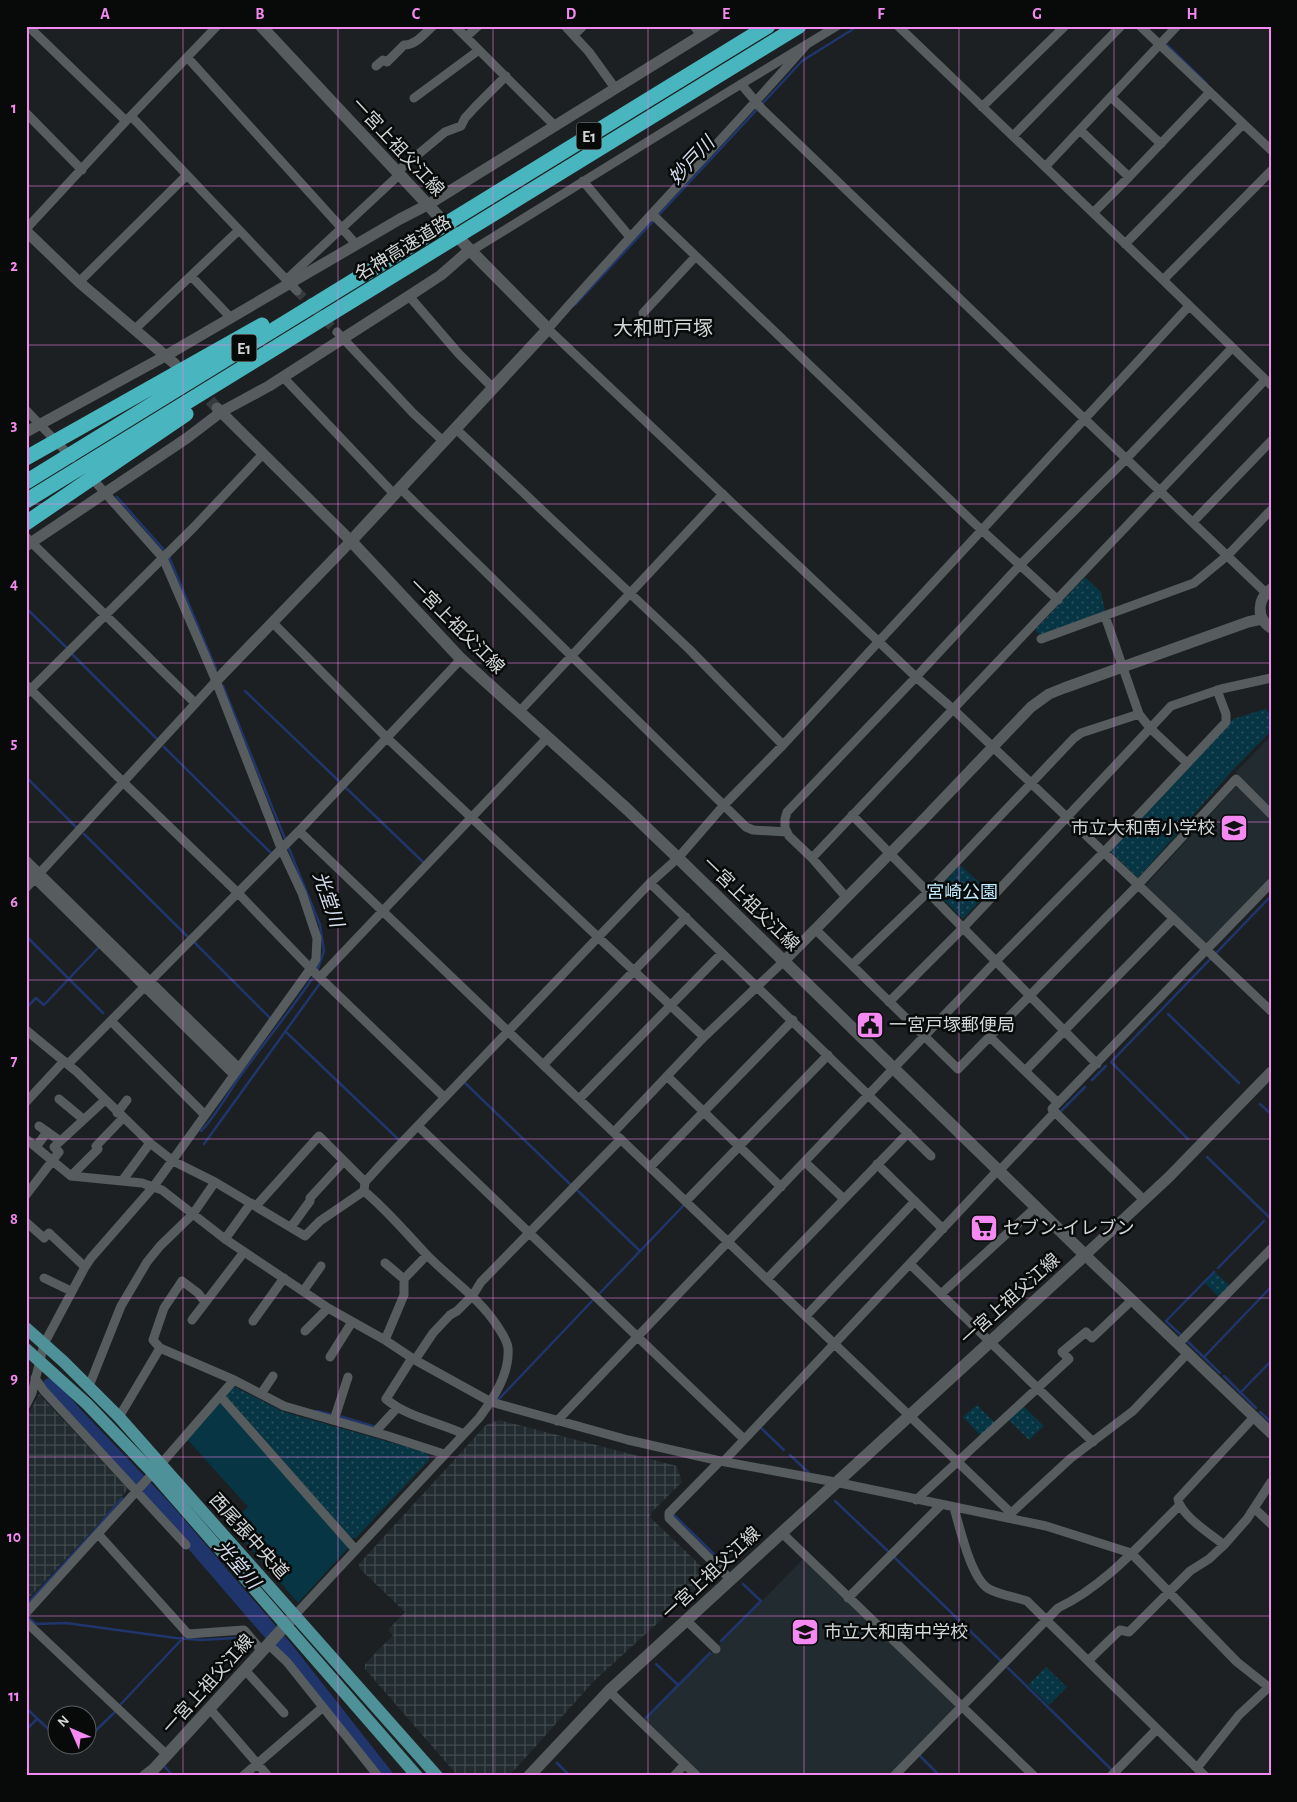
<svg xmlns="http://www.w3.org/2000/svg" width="1297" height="1802" font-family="'Alegreya Sans','Noto Sans JP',sans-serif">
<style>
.built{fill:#222c30}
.industrial{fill:url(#industrial-grid)}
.green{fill:url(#green-dots)}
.pitch{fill:#073544}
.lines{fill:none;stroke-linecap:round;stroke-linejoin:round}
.stream{stroke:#20356b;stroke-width:2.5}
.river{stroke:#20356b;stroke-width:16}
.minor-tunnel{stroke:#373b3d;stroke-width:9;stroke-dasharray:9 4.5;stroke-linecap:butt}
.tertiary-tunnel{stroke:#373b3d;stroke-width:11;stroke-dasharray:11 5.5;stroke-linecap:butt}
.minor{stroke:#575c5e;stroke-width:9}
.tertiary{stroke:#575c5e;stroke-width:11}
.secondary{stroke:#575c5e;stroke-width:12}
.primary{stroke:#4e9198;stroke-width:12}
.motorway{stroke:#48b5bf;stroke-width:15}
.grid{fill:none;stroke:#f489f1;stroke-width:1;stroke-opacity:0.55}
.labels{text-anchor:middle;stroke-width:5;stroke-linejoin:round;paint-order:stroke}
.shield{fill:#080a0a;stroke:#96999a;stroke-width:1}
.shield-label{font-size:16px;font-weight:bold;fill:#d3d6d7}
.street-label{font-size:18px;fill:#d3d6d7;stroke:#080a0a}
.poi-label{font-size:18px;fill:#d3d6d7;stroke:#080a0a;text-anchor:start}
.park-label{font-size:18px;fill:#c0ecfe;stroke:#080a0a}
.water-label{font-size:19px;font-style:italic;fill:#d5deef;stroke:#080a0a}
.quarter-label{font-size:20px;fill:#d3d6d7;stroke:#080a0a}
.neatline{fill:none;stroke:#f489f1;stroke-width:2}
.grid-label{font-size:16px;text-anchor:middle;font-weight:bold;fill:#f489f1}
</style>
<defs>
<pattern id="industrial-grid" width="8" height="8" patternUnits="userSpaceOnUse" patternTransform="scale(1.25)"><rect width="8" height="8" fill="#222c30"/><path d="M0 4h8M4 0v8" fill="none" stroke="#414a4d"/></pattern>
<pattern id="green-dots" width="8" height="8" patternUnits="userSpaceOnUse" patternTransform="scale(1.25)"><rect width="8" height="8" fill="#073544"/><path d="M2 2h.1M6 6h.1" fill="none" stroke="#2a525e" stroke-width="1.8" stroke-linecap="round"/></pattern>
</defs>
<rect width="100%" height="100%" fill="#1c2022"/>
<path class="built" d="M1271,736V876L1206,944L1145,886L1242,780L1236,772Z
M803,1559L955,1705V1709L890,1776H703L646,1720Z"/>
<path class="industrial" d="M39,1394L128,1489L91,1532L26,1601V1419Z
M499,1420L677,1466L682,1482L651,1513L650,1517L706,1571V1579L594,1681L509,1776H458L365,1669V1664L393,1635L388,1630L405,1612L359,1568V1564L486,1425Z"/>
<path class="green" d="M1085,577L1101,592L1105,611L1040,635L1035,630Z
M1265,709L1271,714V731L1231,772L1138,878L1110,851L1233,719Z
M960,865L989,891L963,919L936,892Z
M1215,1272L1230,1286L1219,1297L1205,1283Z
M232,1387H235L284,1412L428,1453L429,1460L356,1538H351L227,1397V1393Z
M977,1405L995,1423L981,1436L963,1417Z
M1023,1406L1044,1426L1029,1440L1008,1419Z
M1046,1667L1067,1687L1049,1705L1028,1685Z"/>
<path class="pitch" d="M219,1401L349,1547L298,1603L229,1524L248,1507L186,1438Z"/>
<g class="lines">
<path class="stream" d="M1167,45L1207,84
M575,305L802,61L858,26
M117,497L164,550
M169,557L216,669
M26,608L68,649
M71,653L156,738
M223,686L320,925L324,951L317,971
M245,691L341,783
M164,747L272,854
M26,777L77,828
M345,787L423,862
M84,834L189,938
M1271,906V907
M26,936L103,1013
M194,942L271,1019
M26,1008L36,998L44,1005L99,947L98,945
M1168,1014L1239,1083
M286,1032L398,1139
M1092,1080L1106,1066
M464,1082L571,1185
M1260,1104L1271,1114
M1060,1112L1085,1087
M201,1131C216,1116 228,1093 241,1075C265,1042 291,1010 314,976
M1188,1139L1111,1062L1271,896
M204,1144L321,982
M1207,1157L1271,1219
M576,1189L640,1251
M1218,1268L1264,1221
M600,1293L685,1204
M1182,1336L1166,1321L1214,1272
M1186,1340L1220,1373
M1204,1357L1271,1287
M1224,1376L1256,1408
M1240,1393L1271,1361
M498,1400L594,1299
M317,1411L330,1414
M1260,1412L1271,1422
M339,1416L376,1427
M761,1428L784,1450
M790,1455L809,1473
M835,1501L889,1552
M674,1515L726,1566
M894,1557L1002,1662
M26,1605L95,1530L122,1498
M29,1618L36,1624L66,1623L176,1638L201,1640L235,1638
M721,1641L761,1601L743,1584
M656,1664L678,1685
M1008,1668L1112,1770
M119,1706L183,1638
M26,1708L58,1738
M646,1718L710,1653
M26,1730L37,1719
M88,1738L116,1711
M64,1744L73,1753L81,1744
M920,1756L940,1776
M557,1763L570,1776
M165,1767L173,1776"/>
<path class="river" d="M50,1386L74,1414L162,1506L286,1650L385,1776"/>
<path class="minor-tunnel" d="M297,291L337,332"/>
<path class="tertiary-tunnel" d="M199,388L216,407"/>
<path class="minor" d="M28,26L126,121
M455,26L554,125
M565,26L589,52L615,88
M694,26L701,35
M898,26L1163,280L1271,171
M1140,26L1271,150
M574,35L583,26
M466,37L478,26
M807,44C722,141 632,232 548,329L916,677L954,710L1271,1011
M187,57L356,244
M376,66L383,60L387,62L404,45C416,45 424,34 433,26
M741,84L762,109L1266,593
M1111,97L1161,144
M414,98L479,50
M982,107L1065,26
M26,113L82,170
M131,116L297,291
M1080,130L1129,177
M1013,136L1121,26
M1045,167L1177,26
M398,171L445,132L461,126L465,118L476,106L506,76
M583,181L630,237
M1093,213L1129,177L1210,92
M652,214L973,522L1058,600
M26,229L126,121L217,26
M1125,244L1243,124
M471,251L728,92L837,26
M191,276L231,318
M286,280L400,174
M1163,280L1271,385
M79,282L187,175
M409,296L459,354L493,388
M643,313L696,256
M134,330L239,230
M337,332L413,413L443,441
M283,377L394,494
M26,410L72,458
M455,428L689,649L783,745
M400,488L746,827L753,830L787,832
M1193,522L1271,441
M27,538L195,703
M1105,616L1139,714L1150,728L1187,763
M272,622L386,737L704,1037
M1041,639L1194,583L1228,555L1271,510
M26,685L123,782L238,893L313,971L444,1097
M26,694L194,527L263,454
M519,712L723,494
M852,815L1097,1064
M299,831L1011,1513
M812,858C963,699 1114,540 1265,380
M26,860L239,1068
M26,870L234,1075
M650,883L931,1156
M26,888L216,681
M846,897L812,858L789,836L785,828V819L787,812L916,677L1020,565L1127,458L1232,348
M815,929L958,1069L1137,886L1236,779L1271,814
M852,965L928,892L1074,738L1081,733L1139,714
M320,977L548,737
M889,1002L963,928L1171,706L1221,689L1271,678
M111,1021L205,1115
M26,1030L77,1072L150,1143L173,1161L215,1182L305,1236L320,1221L364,1191L365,1182L386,1159L650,883L678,858L724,805L783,745L1189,306
M990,1037L1058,1103
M68,1064L299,831L461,659
M543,1065L686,917
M1025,1071L1173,919
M667,1076L781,1187
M59,1099L83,1119
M579,1099L722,953
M26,1102L64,1061
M1055,1112L1144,1200
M117,1113L127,1100
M39,1126L60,1141
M418,1126L744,1439
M614,1132L704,1037L784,961
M26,1139L71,1176L142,1183L162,1190L225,1239L328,1308L385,1340L415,1360L491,1402L628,1440L720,1461L835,1482L1046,1526L1131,1553L1237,1662L1271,1689
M36,1147L47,1132
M805,1162L844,1199
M877,1164L943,1229
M650,1167L793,1020
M999,1171L1055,1112L1052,1109L1271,883
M71,1176L98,1149L96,1146L123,1118
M122,1181L150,1143
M26,1195L59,1152L54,1147L105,1100
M686,1201L828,1055
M256,1206L319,1136L365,1182
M26,1222L44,1238L49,1233L85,1267
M291,1227L310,1201V1198L344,1161
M225,1239L251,1203
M385,1263L404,1279
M910,1264L1093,1442
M44,1278L71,1291
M767,1279L908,1133
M304,1290L321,1266
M941,1294L1036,1207
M205,1302L198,1293L182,1281L164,1308L153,1340L160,1348L234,1380L284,1406L388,1436L444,1454
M806,1316L915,1201
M192,1320L244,1252
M253,1321L284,1278
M305,1331L328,1308
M385,1340L404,1295V1279L427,1255
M1178,1344L1271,1249
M330,1357L352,1322
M412,1358L386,1399C407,1417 438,1422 464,1434
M415,1360L433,1333L450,1315L457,1311L473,1295L481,1282L621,1139
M35,1378L44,1391L186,1545
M89,1386L121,1306L147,1262L160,1246L193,1214L215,1182
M261,1394L273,1376
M220,1396L355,1549
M26,1405L32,1393L44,1344L85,1267L91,1258L154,1186L311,968L316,959L317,938L302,893L281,848L216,681L163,558L90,476
M119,1417L160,1348
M334,1420L348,1377
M557,1421L996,961L1104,852L1226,722V714L1217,690
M375,1432L397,1408
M720,1461L669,1513V1518L730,1579
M724,1461L998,1170
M161,1464L234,1380
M916,1500L1069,1359L1062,1352L1086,1332L1092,1338L1132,1300
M954,1508C960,1528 971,1579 989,1589C1000,1595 1015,1597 1027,1601L1205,1776
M1254,1508L1271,1524
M1007,1517L1071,1458L1133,1411L1188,1353
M781,1532L1034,1776
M99,1535L188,1634L244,1630L262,1651
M1224,1545C1212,1535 1180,1515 1178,1499L1254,1417
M848,1598L941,1505
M26,1613L153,1473
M295,1615L479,1418C494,1398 510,1373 508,1348C507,1340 502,1333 498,1327C479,1297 450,1279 426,1254C405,1232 387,1210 364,1191
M686,1620L716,1649
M26,1622L167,1755
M268,1644L287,1662L378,1776
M1088,1661L1120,1630L1129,1632L1190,1571L1209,1559L1224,1545L1247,1519L1271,1482
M245,1670L284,1713
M609,1691L697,1776
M210,1709L268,1776
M1197,1768L1239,1715L1268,1688
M243,1776L322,1708
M674,1776L685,1764
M894,1776L1058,1608C1105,1586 1142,1542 1179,1506
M1111,1776L1157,1729"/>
<path class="tertiary" d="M26,231L79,282L175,364
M26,432L167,355L400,219L429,204L716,26
M26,546L187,438L221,412L269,386L409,296L441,275L465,254L471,251
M1271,589C1257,599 1256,618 1271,628
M216,681L351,541L217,408
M784,961L924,819L1031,707L1049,694L1064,688L1248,622L1262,619
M1271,1072L1169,1177L1085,1255L1271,1433"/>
<path class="secondary" d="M261,26L471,251L548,329L351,541L461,659L628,810L678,858L1085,1255L609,1691L529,1776
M145,1776L154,1769L295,1615"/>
<path class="primary" d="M26,1328L64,1362L119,1417L437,1776
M26,1349L87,1404L153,1473L417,1776"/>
<path class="motorway" d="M26,458L262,325
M26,482L768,26
M26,501L799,26
M26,523L186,414"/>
</g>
<path class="grid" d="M183,26V1776M338,26V1776M493,26V1776M648,26V1776M804,26V1776M959,26V1776M1114,26V1776M26,186H1271M26,345H1271M26,504H1271M26,663H1271M26,822H1271M26,980H1271M26,1139H1271M26,1298H1271M26,1457H1271M26,1616H1271"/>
<defs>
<g id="school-square" transform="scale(1.4375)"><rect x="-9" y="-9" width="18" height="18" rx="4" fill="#f489f1" stroke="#080a0a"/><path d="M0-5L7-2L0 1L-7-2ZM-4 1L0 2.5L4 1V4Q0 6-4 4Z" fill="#111"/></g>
<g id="civic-square" transform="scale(1.4375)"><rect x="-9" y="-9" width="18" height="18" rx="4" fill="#f489f1" stroke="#080a0a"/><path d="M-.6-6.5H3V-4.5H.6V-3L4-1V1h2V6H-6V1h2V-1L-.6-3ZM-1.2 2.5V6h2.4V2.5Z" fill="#111"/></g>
<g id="supermarket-square" transform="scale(1.4375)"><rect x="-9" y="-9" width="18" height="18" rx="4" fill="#f489f1" stroke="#080a0a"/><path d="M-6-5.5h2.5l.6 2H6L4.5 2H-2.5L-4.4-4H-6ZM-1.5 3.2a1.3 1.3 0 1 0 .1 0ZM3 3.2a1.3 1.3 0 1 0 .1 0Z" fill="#111"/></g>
</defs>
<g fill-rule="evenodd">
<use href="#school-square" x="1234" y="828"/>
<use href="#civic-square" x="870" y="1025"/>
<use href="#supermarket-square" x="984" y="1228"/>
<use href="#school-square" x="805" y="1632"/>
</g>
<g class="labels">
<g class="shield">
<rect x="576.5" y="122.5" width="25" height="27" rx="4"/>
<rect x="231.5" y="334.5" width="25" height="27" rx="4"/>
</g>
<g class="shield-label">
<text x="589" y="142">E1</text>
<text x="244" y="354">E1</text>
</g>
<g class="street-label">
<text transform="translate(398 147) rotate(47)" y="6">一宮上祖父江線</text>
<text transform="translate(403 248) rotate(-31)" y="6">名神高速道路</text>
<text transform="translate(457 626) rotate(45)" y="6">一宮上祖父江線</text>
<text transform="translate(751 904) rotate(44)" y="6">一宮上祖父江線</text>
<text transform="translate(1010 1299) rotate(-42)" y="6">一宮上祖父江線</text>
<text transform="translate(249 1536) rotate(48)" y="6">西尾張中央道</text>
<text transform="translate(711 1573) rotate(-43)" y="6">一宮上祖父江線</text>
<text transform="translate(208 1684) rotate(-48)" y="6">一宮上祖父江線</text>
</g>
<g class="poi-label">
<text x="1215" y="834" text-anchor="end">市立大和南小学校</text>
<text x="889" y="1031">一宮戸塚郵便局</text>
<text x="1003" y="1234">セブン-イレブン</text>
<text x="824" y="1638">市立大和南中学校</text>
</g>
<g class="park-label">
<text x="962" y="898">宮崎公園</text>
</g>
<g class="water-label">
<text transform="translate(691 160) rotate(-47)" y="7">妙戸川</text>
<text transform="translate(329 899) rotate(71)" y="7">光堂川</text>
<text transform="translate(238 1564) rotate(49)" y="7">光堂川</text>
</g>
<g class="quarter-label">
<text x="663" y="335">大和町戸塚</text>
</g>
</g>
<rect width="1297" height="1802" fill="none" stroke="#080a0a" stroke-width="55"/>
<g transform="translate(72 1730) rotate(315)"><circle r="24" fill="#080a0a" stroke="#595c5c"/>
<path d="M0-4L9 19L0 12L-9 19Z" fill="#f489f1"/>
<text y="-8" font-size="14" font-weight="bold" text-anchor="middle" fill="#d3d6d7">N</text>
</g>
<rect x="28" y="28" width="1242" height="1746" class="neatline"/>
<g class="grid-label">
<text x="105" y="19">A</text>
<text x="260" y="19">B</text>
<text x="416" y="19">C</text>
<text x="571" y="19">D</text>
<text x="726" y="19">E</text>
<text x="881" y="19">F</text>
<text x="1037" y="19">G</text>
<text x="1192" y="19">H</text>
<text x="14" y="113">1</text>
<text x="14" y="271">2</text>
<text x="14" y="430">3</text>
<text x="14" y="589">4</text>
<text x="14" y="748">5</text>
<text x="14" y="907">6</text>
<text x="14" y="1066">7</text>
<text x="14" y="1224">8</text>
<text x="14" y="1383">9</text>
<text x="14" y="1542">10</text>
<text x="14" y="1701">11</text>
</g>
</svg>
